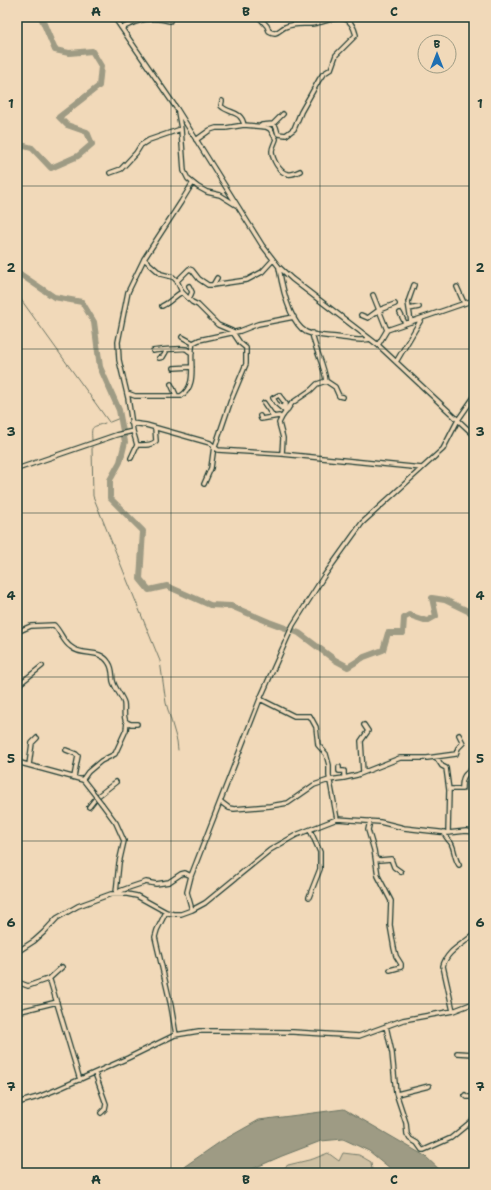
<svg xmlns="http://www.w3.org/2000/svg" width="491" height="1190" font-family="'Shantell Sans',sans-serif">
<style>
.green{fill:#cfc0a3;stroke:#777e6c}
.water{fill:#9e9b84;stroke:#6b7564}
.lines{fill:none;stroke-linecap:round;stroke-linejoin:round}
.stream{stroke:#6b7564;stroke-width:1}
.river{stroke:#9e9b84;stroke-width:6}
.minor-casing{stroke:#1f3d34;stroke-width:6}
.minor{stroke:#f1d9b9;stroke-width:3.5}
.minor-bridge-casing{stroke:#1f3d34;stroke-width:6;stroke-linecap:butt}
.minor-bridge{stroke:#f1d9b9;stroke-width:3.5}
.grid{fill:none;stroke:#1f3d34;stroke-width:1;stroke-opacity:0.55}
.neatline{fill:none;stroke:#1f3d34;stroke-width:1.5}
.grid-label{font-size:13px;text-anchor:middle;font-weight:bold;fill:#1f3d34}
</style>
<rect width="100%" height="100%" fill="#f1d9b9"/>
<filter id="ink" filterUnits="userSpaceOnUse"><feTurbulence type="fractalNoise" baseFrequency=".025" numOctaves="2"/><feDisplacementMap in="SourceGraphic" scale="8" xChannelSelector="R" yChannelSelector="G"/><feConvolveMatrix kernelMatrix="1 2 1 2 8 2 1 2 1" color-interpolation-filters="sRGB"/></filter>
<g filter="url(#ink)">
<path class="green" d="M328,1153L339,1161L343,1153L359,1155L371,1162L372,1170L371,1173H277L288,1165L313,1159Z"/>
<path class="water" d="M344,1109L425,1156L443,1173H396L369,1151L343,1139L321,1141L282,1156L243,1173H175L220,1142L259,1120Z"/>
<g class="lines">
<path class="stream" d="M17,294L109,422
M110,422L120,418
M92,440C91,425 91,428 105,423
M92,447L93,496L160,661L166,703L177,741L178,750"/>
<path class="river" d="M17,144L32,148L51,168L78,156L92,144L87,132L67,125L59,117L99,86L101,66L92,51L69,53L55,50L41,17
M17,272L54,297L82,302L94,322L100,367L119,410L125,442L120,462L110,480V498L143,531L140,579L149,590L167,586L210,605L231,606L269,622L299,633L335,660L348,667L364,657L383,650L388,633H403L404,618L409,615L427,621L436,616L432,598L445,600L474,614"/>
<g class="minor-casing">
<path id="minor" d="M114,17L177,109L262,245L279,267L292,279L378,345L474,435
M259,17L267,26L269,31C277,36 279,30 285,27C293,23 302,24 310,24C330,23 348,5 356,35L336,55L331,69L323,74L319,80L301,112L294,129L286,135L278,134L276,127L273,124
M122,28C140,19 151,16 170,21
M222,101L221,106C229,114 241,110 244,125
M178,112L181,129L184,171L188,179L198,187L207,192L220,195L236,205
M262,125L273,124L283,114
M196,140L210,130L216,128H226L244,125L266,127L270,129L276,139C275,143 272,147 272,151C272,158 279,173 288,174C292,175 296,173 300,171
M110,173L121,169L136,153L141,145L149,140L181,129
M144,259L161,274L173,277L177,281L182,292L192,302L198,305L218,325L232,331L240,343L246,348V364L231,400L215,447
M279,268C282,286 289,322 306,332C315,336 327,336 336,337C347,338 360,342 370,339
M177,281L189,269L192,270L199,279L208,285H213L247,280L262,272L273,260
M213,285L217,278
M457,287L464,303
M373,295L379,310L395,304
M189,299L192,292L189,286
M162,306C171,302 174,296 182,292
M409,309L419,307
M400,313L405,323
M361,315L368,318L379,310L387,330
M411,322L408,302L414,285
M182,337L193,343
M378,345L387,330L474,300
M153,351C157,350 184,348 186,349C188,350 190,352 192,353
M159,358L163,357L167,350
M396,362L422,318
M174,368L192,367
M326,381L335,387L339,396L343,397
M171,384L176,395
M127,393L135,396H181C199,384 188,360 193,343L199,340L240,331L258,324L294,317
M264,403L273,416
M286,412L276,403L273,398L279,395L286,404L283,406L288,409
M260,416L261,419L279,416L281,418
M131,423L146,425L210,443L218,450L282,454L422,468
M133,431L137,445C143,445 151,446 156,441L155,428
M282,454L283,438L279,423L282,417L292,403L311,390L317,384L326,381C324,364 315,350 312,333
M131,458L137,445
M17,469L116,435L133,431L128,398L119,360L118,342L128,292L144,259L181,202L192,184
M204,484L211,468L214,446
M17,632L31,626L54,625C61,632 63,642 71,647C82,657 100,648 109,663C113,669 112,675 113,681C115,689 122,696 124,703C125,710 123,716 126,722L131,724H137
M17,686L42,666
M260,699L294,716H310L316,727L318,745L326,754L329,765V776L337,819
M66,750L76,754L78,756L74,777
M436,757L442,766L446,768L449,790L448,833
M17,762L83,780
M29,765L32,743L37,738
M339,767V771H344V778L357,775L400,758H427L456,754L458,748L463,743L459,735
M363,772L361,741L368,731L364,725
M83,779L88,772L101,761L115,754L126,730L127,722
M449,789H462C462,777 464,774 474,768
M98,796L116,782
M221,802L229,808L234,809L270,806L288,803L314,785L329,780L344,778
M102,804L116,823L124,841L119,863L116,893
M89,807L96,798
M370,821L368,830L374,850L378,876L391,901L390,925L394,948L396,956L401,964V967L390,970
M444,832C445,837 448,839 451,843C455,850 454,858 459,865
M376,859L380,860L391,859L394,867L401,872
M118,893L120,891L128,888L146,882L156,884L169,882L181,874L185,873L191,876
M309,897L320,869V852L310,830
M192,910L187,892L191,876L260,699L293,625L324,576L362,523L443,449L458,420L474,397
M166,912L157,930L155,937L171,1006L176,1035
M17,952L34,941L44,932L57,918L78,906L111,894H127L137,896L166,912L173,914H181L192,910L205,903L270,850L296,835L337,819L380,822L404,828L448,833L466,831L474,832
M49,979L62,967
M20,983L28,986L48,979L50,980L80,1080
M453,1011L443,966C447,950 463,945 474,934
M17,1012L57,1002
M386,1026L392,1053L396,1093L406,1123L407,1134L410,1139L417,1143L422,1150H424L451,1138L474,1119
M457,1053L474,1054
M95,1073L106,1104L105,1109L101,1113
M397,1094L429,1086
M465,1095L467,1097H474
M17,1103L38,1097L58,1089L128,1058L175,1035L199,1031H219L293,1032L359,1036L403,1020L453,1011L474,1003"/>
</g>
<use href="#minor" class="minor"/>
<g class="minor-bridge-casing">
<path id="minor-bridge" d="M84,781L102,804"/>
</g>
<use href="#minor-bridge" class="minor-bridge"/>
</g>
</g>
<path class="grid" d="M171,17V1173M320,17V1173M17,186H474M17,349H474M17,513H474M17,677H474M17,841H474M17,1004H474"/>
<rect width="491" height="1190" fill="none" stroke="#f1d9b9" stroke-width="44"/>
<g transform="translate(437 54)"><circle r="19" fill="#f1d9b9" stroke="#9d9b84"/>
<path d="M0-3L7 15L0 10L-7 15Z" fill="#1f6fb2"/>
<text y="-6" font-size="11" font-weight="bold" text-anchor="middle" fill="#1f3d34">B</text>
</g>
<rect x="22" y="22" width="447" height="1146" class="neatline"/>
<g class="grid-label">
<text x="96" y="16">A</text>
<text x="246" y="16">B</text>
<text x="394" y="16">C</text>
<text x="11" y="108">1</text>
<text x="480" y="108">1</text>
<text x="11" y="272">2</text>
<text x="480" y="272">2</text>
<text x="11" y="436">3</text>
<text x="480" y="436">3</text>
<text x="11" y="600">4</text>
<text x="480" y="600">4</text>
<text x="11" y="763">5</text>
<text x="480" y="763">5</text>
<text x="11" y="927">6</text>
<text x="480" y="927">6</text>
<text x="11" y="1091">7</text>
<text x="480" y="1091">7</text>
<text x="96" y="1184">A</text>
<text x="246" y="1184">B</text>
<text x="394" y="1184">C</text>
</g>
</svg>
